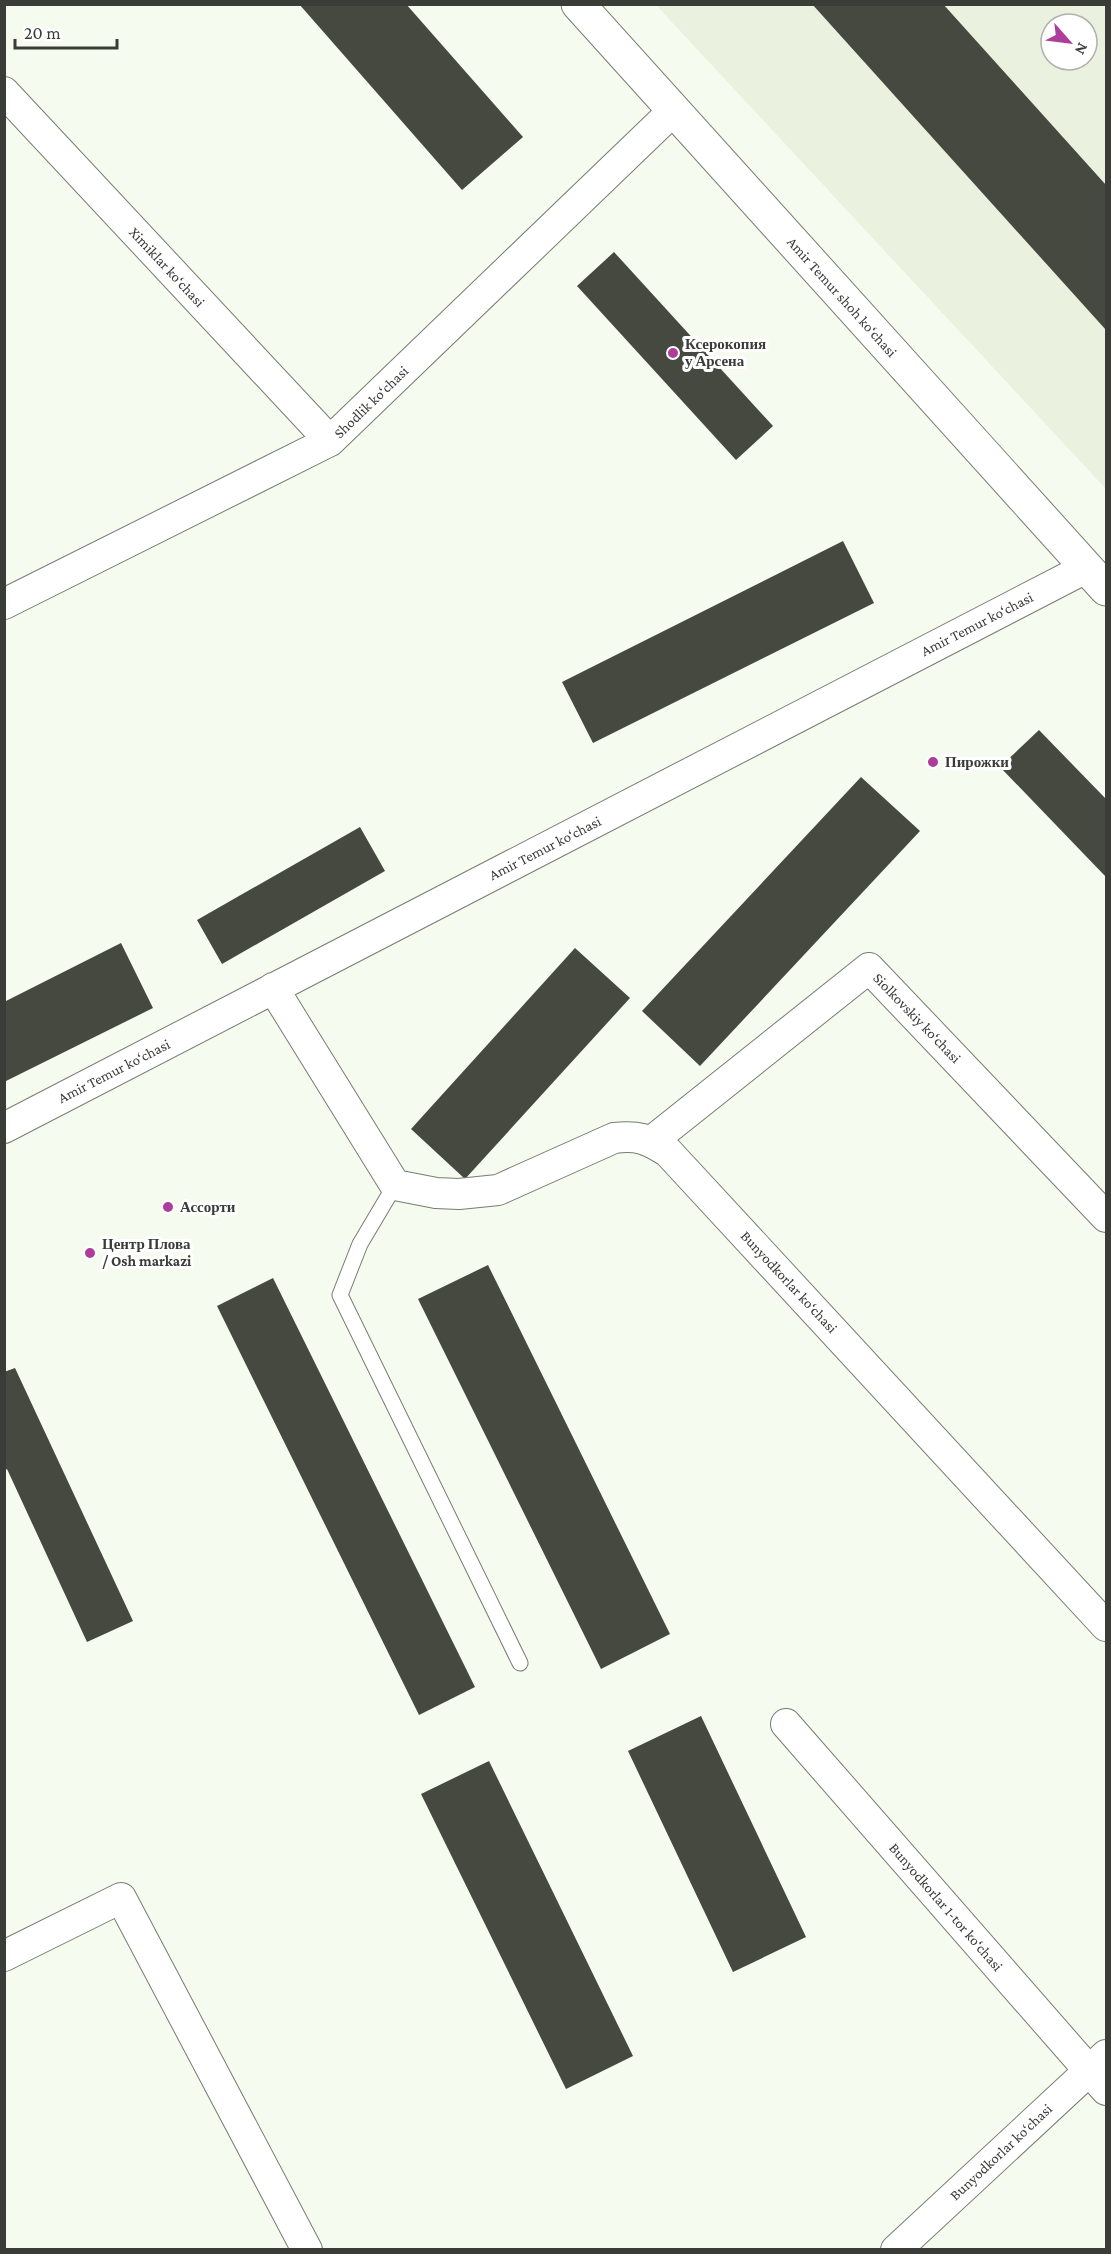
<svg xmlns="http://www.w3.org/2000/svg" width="1111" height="2254" font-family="'Crimson Pro',serif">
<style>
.built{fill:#eaf1de;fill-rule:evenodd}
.building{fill:#45493f}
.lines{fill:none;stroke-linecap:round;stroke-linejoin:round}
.lane-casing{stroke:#787c72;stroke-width:17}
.street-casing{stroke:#787c72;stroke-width:32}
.secondary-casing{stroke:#787c72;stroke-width:35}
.lane{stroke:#fff;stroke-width:15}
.street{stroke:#fff;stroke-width:30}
.secondary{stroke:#fff;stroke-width:33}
.poi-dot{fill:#ad3d9a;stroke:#fff;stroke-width:2}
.labels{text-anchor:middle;stroke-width:6;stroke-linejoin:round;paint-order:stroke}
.street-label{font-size:15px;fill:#3a3c38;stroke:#fff}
.poi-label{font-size:15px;font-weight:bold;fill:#3a3c38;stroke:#fff;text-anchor:start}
</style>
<rect width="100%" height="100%" fill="#f6fbef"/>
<path class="built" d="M656,5H1106V489ZM1051,24H1087V60H1051Z"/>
<path class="building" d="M299,4H406L523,137L462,190Z
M812,4H943L1106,185V330Z
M614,252L773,426L736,460L577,286Z
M843,541L874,603L593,743L562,682Z
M1039,730L1106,799V877L1000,767Z
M861,777L920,831L700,1066L642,1011Z
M360,827L385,871L222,964L197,920Z
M121,943L153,1008L4,1082V1002Z
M575,948L630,998L465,1179L411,1129Z
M488,1265L670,1634L601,1669L418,1299Z
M273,1278L475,1687L419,1715L217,1306Z
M15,1368L133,1621L87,1642L7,1469L4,1471V1372Z
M701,1716L806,1937L733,1972L628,1751Z
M489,1761L633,2056L566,2089L421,1794Z"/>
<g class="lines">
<g class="lane-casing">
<path id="lane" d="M395,1185L360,1244L340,1295L520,1663"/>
</g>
<g class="street-casing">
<path id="street" d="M4,92L330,441
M4,604L330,441L674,110
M273,988L395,1185L436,1193L459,1194L498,1190L614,1138C638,1135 648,1139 668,1152L1106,1626
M4,1128L1086,568
M652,1141L869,968L1106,1217
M786,1724L1106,2090
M4,1956L121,1898L307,2250
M896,2250L1106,2055"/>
</g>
<g class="secondary-casing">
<path id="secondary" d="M578,4L1106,589"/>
</g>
<use href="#lane" class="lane"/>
<use href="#street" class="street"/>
<use href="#secondary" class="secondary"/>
</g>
<g class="poi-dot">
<circle cx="673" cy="353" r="6"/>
<circle cx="933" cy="762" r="6"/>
<circle cx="168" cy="1207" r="6"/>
<circle cx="90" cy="1253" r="6"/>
</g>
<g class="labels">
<g class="street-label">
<text transform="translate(167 267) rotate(47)" y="5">Ximiklar ko‘chasi</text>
<text transform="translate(842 297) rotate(48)" y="5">Amir Temur shoh ko‘chasi</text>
<text transform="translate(371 402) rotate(-44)" y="5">Shodlik ko‘chasi</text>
<text transform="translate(977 624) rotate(-27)" y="5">Amir Temur ko‘chasi</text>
<text transform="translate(545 848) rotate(-27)" y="5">Amir Temur ko‘chasi</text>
<text transform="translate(917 1018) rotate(46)" y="5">Siolkovskiy ko‘chasi</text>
<text transform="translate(114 1071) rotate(-27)" y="5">Amir Temur ko‘chasi</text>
<text transform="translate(789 1282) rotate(47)" y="5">Bunyodkorlar ko‘chasi</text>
<text transform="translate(946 1907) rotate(49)" y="5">Bunyodkorlar 1-tor ko‘chasi</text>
<text transform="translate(1001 2152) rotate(-43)" y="5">Bunyodkorlar ko‘chasi</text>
</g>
<g class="poi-label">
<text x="685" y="349">Ксерокопия<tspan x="685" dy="17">у Арсена</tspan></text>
<text x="945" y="767">Пирожки</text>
<text x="180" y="1212">Ассорти</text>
<text x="102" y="1249">Центр Плова<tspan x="102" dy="17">/ Osh markazi</tspan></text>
</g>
</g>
<rect width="1111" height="2254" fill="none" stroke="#3a3c38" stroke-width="12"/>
<g transform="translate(1069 42) rotate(118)"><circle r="28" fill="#ffffff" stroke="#b0b1af" stroke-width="1.5"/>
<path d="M0-4.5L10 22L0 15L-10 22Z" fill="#ad3d9a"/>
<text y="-9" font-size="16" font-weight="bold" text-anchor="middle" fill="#3a3c38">N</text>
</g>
<path d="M15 39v9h102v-9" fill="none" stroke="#3a3c38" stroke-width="3"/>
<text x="24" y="39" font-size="18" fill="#3a3c38" stroke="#ffffff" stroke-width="4.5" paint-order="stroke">20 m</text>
</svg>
